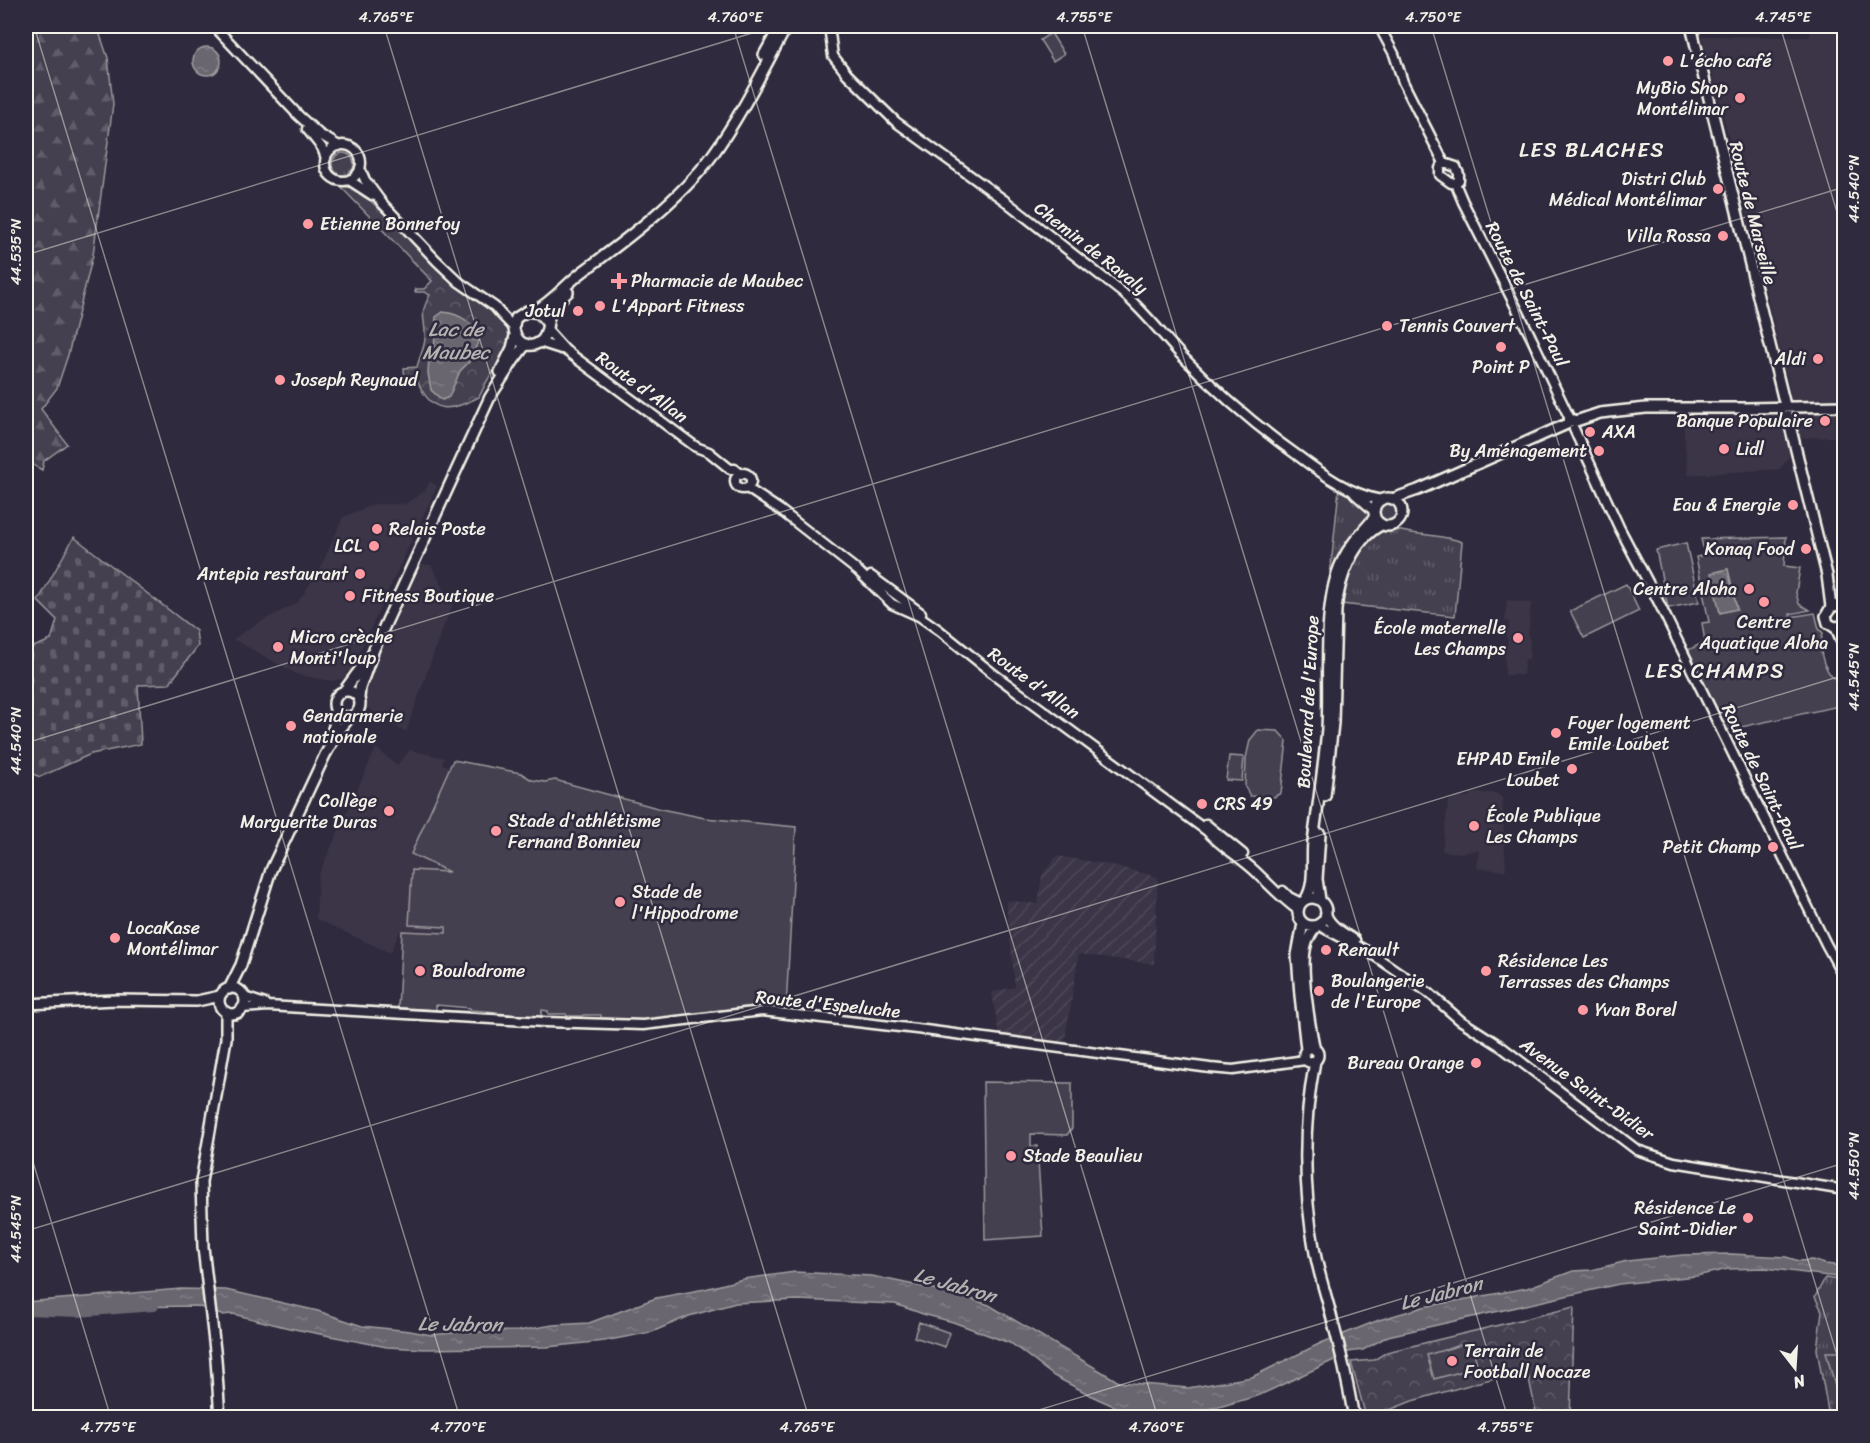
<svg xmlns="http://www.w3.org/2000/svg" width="1870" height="1443" font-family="Sriracha,sans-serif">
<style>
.built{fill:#3b3647}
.industrial{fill:url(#industrial-furrows)}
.grass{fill:url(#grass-tufts);stroke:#9c989c;stroke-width:1.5}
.forest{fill:url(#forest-firs);stroke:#9c989c;stroke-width:1.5}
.cemetery{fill:url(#cemetery-stones);stroke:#9c989c;stroke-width:1.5}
.park{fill:url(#park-crowns);stroke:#9c989c;stroke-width:1.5}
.pitch{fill:#454050;stroke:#9c989c;stroke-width:1.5}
.water{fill:url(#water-ripples);stroke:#a19ea0;stroke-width:1.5}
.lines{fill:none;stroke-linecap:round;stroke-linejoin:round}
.river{stroke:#6a6670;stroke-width:10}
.tertiary-casing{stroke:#f4f1e8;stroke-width:13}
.secondary-casing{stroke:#f4f1e8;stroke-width:14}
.tertiary{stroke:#2f2a3d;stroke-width:8}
.secondary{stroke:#2f2a3d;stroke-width:9}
.ticks{fill:none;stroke:#f4f1e8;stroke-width:1.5;stroke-opacity:0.45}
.poi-dot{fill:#ff9aa2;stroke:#2f2a3d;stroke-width:2}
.labels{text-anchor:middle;stroke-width:5;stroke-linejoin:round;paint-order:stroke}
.poi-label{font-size:18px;fill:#f4f1e8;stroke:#2f2a3d;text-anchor:start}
.street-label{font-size:18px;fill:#f4f1e8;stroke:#2f2a3d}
.water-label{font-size:20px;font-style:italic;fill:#b6b2b2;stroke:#2f2a3d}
.quarter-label{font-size:21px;letter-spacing:1.5px;fill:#f4f1e8;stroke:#2f2a3d}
.neatline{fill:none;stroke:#f4f1e8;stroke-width:2}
.ticks-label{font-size:15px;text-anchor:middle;fill:#f4f1e8}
</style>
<defs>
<pattern id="industrial-furrows" width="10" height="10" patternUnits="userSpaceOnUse" patternTransform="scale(1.5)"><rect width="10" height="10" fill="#3b3647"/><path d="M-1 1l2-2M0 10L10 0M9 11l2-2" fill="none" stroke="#4e4a59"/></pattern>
<pattern id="grass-tufts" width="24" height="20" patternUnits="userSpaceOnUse" patternTransform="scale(1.5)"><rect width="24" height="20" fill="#454050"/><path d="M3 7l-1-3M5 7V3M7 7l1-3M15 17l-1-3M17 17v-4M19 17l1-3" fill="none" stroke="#605c69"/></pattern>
<pattern id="forest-firs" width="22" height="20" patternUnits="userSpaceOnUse" patternTransform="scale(1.5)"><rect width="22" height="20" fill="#454050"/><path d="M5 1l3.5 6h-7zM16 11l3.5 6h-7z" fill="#605c69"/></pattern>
<pattern id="cemetery-stones" width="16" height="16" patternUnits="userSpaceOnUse" patternTransform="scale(1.5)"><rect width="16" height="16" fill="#454050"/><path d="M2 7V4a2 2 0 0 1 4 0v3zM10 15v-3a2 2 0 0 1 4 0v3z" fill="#605c69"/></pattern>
<pattern id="park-crowns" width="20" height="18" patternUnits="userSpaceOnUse" patternTransform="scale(1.5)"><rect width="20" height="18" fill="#454050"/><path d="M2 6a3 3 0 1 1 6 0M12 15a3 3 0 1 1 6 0" fill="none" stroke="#605c69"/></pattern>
<pattern id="water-ripples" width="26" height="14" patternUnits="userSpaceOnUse" patternTransform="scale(1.5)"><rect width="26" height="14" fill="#6a6670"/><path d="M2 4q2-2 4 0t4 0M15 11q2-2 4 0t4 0" fill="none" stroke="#807c84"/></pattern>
</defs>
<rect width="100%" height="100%" fill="#2f2a3d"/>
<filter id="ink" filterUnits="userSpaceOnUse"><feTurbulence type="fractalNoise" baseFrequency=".0167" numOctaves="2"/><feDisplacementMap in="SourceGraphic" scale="12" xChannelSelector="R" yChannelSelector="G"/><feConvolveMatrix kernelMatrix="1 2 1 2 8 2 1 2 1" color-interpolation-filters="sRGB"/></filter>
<g filter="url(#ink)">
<path class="built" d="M1811,26H1844V437L1786,438L1790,455L1780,469L1688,475L1682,412L1768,413L1791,396L1724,119L1702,36L1810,37Z
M430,481L437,486L350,673L347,671L346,678L332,681L298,675L233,639L256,624L297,603L319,571L343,517L374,504H405L425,491Z
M422,564L431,565L453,605L442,630L406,732L389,723L368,708L363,690Z
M1507,600L1531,603L1528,637L1530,638L1529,659H1525L1523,675H1505V646L1507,645L1508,639L1506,637V629H1509V622L1505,621Z
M376,748L397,765L410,750L444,758L442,764L450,767L411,854L450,872L446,933L400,931L390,953L316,919L318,876Z
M1472,793H1494L1498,794L1502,798L1506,869L1504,871L1477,868L1479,853L1478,850L1462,853L1442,851L1448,802L1453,798L1462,796L1468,797Z"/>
<path class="industrial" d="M1057,856L1112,865L1158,877L1154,964L1079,954L1064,1046L999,1036L992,992L1015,987L1006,900L1038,904L1042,875Z"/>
<path class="grass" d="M332 164a11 11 0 1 1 22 0a11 11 0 1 1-22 0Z
M1339,489L1364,505L1370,512C1368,526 1351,535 1344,548C1338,559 1333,572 1329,585Z
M1379 512a9 9 0 1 1 18 0a9 9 0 1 1-18 0Z
M1397,530C1419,536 1441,534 1462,542L1455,616L1341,604C1348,579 1356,546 1380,531L1388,532Z
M1825,1278L1844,1281V1417H1829L1817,1349L1822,1311L1815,1297Z"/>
<path class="forest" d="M35,26H97L108,58L113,104L93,255L68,355L57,388L41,409L67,444L44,461L42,470L26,461V45Z"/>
<path class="cemetery" d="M74,537L196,631L198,646L169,684L138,685L141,744L91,754L40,777L33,774L26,743V650L51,640L57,620L38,601Z"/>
<path class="park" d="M340,186H352L361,192L389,218L438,270L455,285L500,317L508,327L509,340L503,356L487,381L479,397C452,411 432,416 418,382L405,383L404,368L417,367C419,358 425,347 425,338C426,317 418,316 430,295L424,292H415L416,289H424L432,281Z
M1574,1307L1570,1417H1537L1528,1374L1512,1373L1412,1401L1372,1417H1366L1351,1362L1374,1360L1387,1352Z"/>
<path class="pitch" d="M1051,33L1064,54L1053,61L1040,40Z
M1786,537L1784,566L1800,568L1796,593L1799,604L1810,610L1790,614V617L1815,613L1819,629L1823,633C1818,650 1822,665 1833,678L1842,677L1844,686V705L1727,730L1688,650L1705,642L1702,623L1709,622L1696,557L1705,555L1701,539Z
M1686,543L1699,602L1668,608L1656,550Z
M1626,584L1639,611L1584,638L1570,611Z
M1258,730L1278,731L1287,741L1281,793L1274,797L1250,796L1245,787L1246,758L1250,740Z
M1229,756L1244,757L1242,781L1226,780Z
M453,760L521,773L532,780L545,782L555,780L661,809L705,818L796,827L786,1008L762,1005L645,1020L601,1018V1015H583L582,1016H567L566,1014H548V1011L542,1010L541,1016L497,1014V1012L471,1010L470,1008L436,1005V1010L398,1008L402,931L446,933V927L409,925L412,870L449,872L411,854Z
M983,1082L1072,1083V1128L1067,1135L1031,1134V1146H1037L1043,1236L985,1240Z
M919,1322L950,1333L945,1347L914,1337Z
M1471,1342L1478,1367L1434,1379L1427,1355Z
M1826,1352H1844V1406L1840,1405Z"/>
<path class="water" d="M193 61a14 14 0 1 1 28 0a14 14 0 1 1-28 0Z
M443,312C461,314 473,322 480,338L469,362L460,371L449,397L442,400L431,390L428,373L429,359L434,351L436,317Z
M1728,569L1737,609L1720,613L1711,573Z
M1732,1254L1786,1257L1799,1261L1812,1260L1825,1264L1844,1266V1278L1765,1268L1728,1269L1696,1276L1619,1284L1388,1336L1363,1350L1348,1352L1334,1360L1260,1395L1219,1407L1173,1415H1134L1098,1399L1054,1376L1012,1344L953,1322L923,1314L895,1304L797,1300L736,1303L689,1316L652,1332L604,1341L547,1347L425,1349L387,1347L289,1328L233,1314L221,1315L197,1306L114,1307L26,1312V1302L181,1289L226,1290L318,1311L362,1326L410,1331L431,1335L463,1332L518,1331L553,1325L589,1323L656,1298L705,1289L743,1279L795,1272L872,1276L957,1294L989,1305L1119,1382L1188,1388L1252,1377L1321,1343L1379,1320L1423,1307L1527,1288L1573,1271L1592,1270L1627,1261L1683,1255Z"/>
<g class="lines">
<path class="river" d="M26,1310L78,1312L154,1306"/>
<g class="tertiary-casing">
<path id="tertiary" d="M214,26L299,116L319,134L339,146
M829,26L833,56L847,74L896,122L1004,200L1124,294C1146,313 1163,336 1183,357C1218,393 1256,426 1297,455C1322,474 1350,494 1381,500
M1379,26L1394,54L1403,82L1444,163
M307,129L322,148L326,158
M325 163a18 18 0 1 1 36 0a18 18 0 1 1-36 0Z
M1444,163L1440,168V175L1451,183H1455
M1444,163L1456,167L1459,174V180L1455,183
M360,168L365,180L382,203L436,260L459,282L495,307C500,314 507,320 513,327
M349,180L372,195
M1455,183L1463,202L1530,335L1570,419
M547,330L565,350L696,447L709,452L730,469H735L741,474
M539,342L561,349
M1574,429L1619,527L1659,603L1826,944L1844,977
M735 481a8 8 0 1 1 16 0a8 8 0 1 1-16 0Z
M747,488L780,510L858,571L892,604L919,616L939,630L995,675L1207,831C1221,847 1239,856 1255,871C1269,884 1282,899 1298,910
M1355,494L1374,511
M871,576L921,613
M1206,824L1243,854
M1283,891L1289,897L1301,903
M1326,914C1331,927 1344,933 1355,940
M1318,925L1369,952L1429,993L1460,1020L1499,1045L1637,1150L1674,1162L1844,1190
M244,997L265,1004
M242,1008L268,1006L545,1022L643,1025L762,1011L925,1030L1210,1068L1233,1070L1305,1060"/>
</g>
<g class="secondary-casing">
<path id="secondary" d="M1691,26L1827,575L1831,607
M764,55L780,26
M535,311C554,300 567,283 585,270C627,239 680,199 711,157C741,116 763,70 787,26
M547,323L539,313L527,311L516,318C508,335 525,354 541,341C549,334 546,324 550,314C553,306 561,298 568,292
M500,372L512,348L515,336
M1374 512a14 14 0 1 1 28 0a14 14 0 1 1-28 0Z
M1392,499L1418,490L1567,424L1570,419L1576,421L1600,413L1646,408H1746L1844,406
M1844,607L1838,605L1831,607L1826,616L1828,623L1834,627L1844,626
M1836,628L1844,646
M334 704a13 13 0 1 1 26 0a13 13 0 1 1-26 0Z
M344,691L364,664
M359,698L360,688L374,649L490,397L514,360L526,344
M330,738L334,726L335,710
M1325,796L1333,723L1336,610C1339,578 1353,540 1381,525
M1298 912a14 14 0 1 1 28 0a14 14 0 1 1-28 0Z
M1305,900C1316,885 1311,860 1313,842C1318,804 1324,766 1327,728C1330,679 1321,604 1342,561C1350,544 1363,531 1375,517
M1320,900L1317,879L1320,834
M1303,923L1297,955L1300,995L1306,1049
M219 1001a13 13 0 1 1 26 0a13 13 0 1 1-26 0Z
M229,989L241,965L271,870L325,755L338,732L350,717
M26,1004L116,1000L197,1001L220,996
M1304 1055a7 7 0 1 1 14 0a7 7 0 1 1-14 0Z
M1315,1050C1310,1028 1300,967 1306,946C1308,938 1312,932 1317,925
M1315,1061C1303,1123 1303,1190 1315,1253C1319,1275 1327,1297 1332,1319C1341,1352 1348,1384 1354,1418
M220,1418L216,1359L203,1247L201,1182L226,1039V1012"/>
</g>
<use href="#tertiary" class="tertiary"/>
<use href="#secondary" class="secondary"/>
</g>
</g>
<path class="ticks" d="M34,26L460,1418M384,26L809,1418M733,26L1158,1418M1082,26L1508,1418M1431,26L1844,1378M1780,26L1844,235M26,255L775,26M26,743L1844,187M26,1139L111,1418M26,1231L1844,675M1013,1418L1844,1163"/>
<g class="poi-dot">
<circle cx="1668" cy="61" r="6"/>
<circle cx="1740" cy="98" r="6"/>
<circle cx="1718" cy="189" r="6"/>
<circle cx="308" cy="224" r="6"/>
<circle cx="1723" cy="236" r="6"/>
<path d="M616 272h6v6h6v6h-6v6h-6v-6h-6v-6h6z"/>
<circle cx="600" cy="306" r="6"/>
<circle cx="578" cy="311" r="6"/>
<circle cx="1387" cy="326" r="6"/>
<circle cx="1501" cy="347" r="6"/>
<circle cx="1818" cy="359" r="6"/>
<circle cx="280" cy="380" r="6"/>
<circle cx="1825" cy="421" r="6"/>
<circle cx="1590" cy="432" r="6"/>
<circle cx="1724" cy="449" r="6"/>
<circle cx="1599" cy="451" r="6"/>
<circle cx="1793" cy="505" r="6"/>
<circle cx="377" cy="529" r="6"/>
<circle cx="374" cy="546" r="6"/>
<circle cx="1806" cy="549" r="6"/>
<circle cx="360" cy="574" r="6"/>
<circle cx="1749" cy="589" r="6"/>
<circle cx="350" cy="596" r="6"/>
<circle cx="1764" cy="602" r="6"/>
<circle cx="1518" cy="638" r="6"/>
<circle cx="278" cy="647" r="6"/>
<circle cx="291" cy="726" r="6"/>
<circle cx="1556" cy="733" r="6"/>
<circle cx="1572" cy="769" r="6"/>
<circle cx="1202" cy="804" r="6"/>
<circle cx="389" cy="811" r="6"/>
<circle cx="1474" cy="826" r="6"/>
<circle cx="496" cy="831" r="6"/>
<circle cx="1773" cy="847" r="6"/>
<circle cx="620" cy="902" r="6"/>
<circle cx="115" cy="938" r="6"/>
<circle cx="1326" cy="950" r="6"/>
<circle cx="420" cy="971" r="6"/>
<circle cx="1486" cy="971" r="6"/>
<circle cx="1319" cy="991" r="6"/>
<circle cx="1583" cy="1010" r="6"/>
<circle cx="1476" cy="1063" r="6"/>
<circle cx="1011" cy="1156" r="6"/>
<circle cx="1748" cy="1218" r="6"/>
<circle cx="1452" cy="1361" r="6"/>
</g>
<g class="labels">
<g class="poi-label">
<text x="1680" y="67">L'écho café</text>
<text x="1728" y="94" text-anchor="end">MyBio Shop<tspan x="1728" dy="21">Montélimar</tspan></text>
<text x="1706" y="185" text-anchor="end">Distri Club<tspan x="1706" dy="21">Médical Montélimar</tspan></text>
<text x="320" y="230">Etienne Bonnefoy</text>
<text x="1711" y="242" text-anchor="end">Villa Rossa</text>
<text x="631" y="287">Pharmacie de Maubec</text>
<text x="612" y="312">L'Appart Fitness</text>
<text x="566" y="317" text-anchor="end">Jotul</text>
<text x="1399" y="332">Tennis Couvert</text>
<text x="1806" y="365" text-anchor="end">Aldi</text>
<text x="1501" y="373" text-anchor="middle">Point P</text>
<text x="292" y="386">Joseph Reynaud</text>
<text x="1813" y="427" text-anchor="end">Banque Populaire</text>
<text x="1602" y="438">AXA</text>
<text x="1736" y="455">Lidl</text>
<text x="1587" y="457" text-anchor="end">By Aménagement</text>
<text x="1781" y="511" text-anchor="end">Eau &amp; Energie</text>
<text x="389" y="535">Relais Poste</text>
<text x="362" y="552" text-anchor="end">LCL</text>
<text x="1794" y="555" text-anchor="end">Konaq Food</text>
<text x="348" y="580" text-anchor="end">Antepia restaurant</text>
<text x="1737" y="595" text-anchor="end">Centre Aloha</text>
<text x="362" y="602">Fitness Boutique</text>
<text x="1764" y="628" text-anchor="middle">Centre<tspan x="1764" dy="21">Aquatique Aloha</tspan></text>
<text x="1506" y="634" text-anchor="end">École maternelle<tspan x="1506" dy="21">Les Champs</tspan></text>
<text x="290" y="643">Micro crèche<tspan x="290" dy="21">Monti'loup</tspan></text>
<text x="303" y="722">Gendarmerie<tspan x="303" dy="21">nationale</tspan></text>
<text x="1568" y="729">Foyer logement<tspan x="1568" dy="21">Emile Loubet</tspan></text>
<text x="1560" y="765" text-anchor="end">EHPAD Emile<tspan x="1560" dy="21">Loubet</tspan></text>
<text x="377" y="807" text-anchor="end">Collège<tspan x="377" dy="21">Marguerite Duras</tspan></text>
<text x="1214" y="810">CRS 49</text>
<text x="1486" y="822">École Publique<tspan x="1486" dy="21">Les Champs</tspan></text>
<text x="508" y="827">Stade d'athlétisme<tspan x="508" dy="21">Fernand Bonnieu</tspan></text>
<text x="1761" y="853" text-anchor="end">Petit Champ</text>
<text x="632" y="898">Stade de<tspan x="632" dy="21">l'Hippodrome</tspan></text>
<text x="127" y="934">LocaKase<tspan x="127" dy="21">Montélimar</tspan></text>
<text x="1338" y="956">Renault</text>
<text x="1498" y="967">Résidence Les<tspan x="1498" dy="21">Terrasses des Champs</tspan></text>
<text x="432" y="977">Boulodrome</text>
<text x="1331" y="987">Boulangerie<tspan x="1331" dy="21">de l'Europe</tspan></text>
<text x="1595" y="1016">Yvan Borel</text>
<text x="1464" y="1069" text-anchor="end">Bureau Orange</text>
<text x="1023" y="1162">Stade Beaulieu</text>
<text x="1736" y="1214" text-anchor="end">Résidence Le<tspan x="1736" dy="21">Saint-Didier</tspan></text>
<text x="1464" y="1357">Terrain de<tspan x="1464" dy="21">Football Nocaze</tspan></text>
</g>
<g class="street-label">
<text transform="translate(1753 213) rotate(76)" y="6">Route de Marseille</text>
<text transform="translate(1091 248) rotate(38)" y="6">Chemin de Ravaly</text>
<text transform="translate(1527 294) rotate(63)" y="6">Route de Saint-Paul</text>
<text transform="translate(642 387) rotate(36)" y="6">Route d'Allan</text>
<text transform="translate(1034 683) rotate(36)" y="6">Route d'Allan</text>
<text transform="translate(1308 702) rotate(-87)" y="6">Boulevard de l'Europe</text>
<text transform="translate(1762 777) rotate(64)" y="6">Route de Saint-Paul</text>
<text transform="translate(828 1004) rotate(6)" y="6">Route d'Espeluche</text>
<text transform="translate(1587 1089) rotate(36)" y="6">Avenue Saint-Didier</text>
</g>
<g class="water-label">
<text x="456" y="336">Lac de<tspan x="456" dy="23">Maubec</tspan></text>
<text transform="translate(955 1285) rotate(16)" y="7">Le Jabron</text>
<text transform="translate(1441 1293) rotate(-14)" y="7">Le Jabron</text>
<text transform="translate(460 1324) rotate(1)" y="7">Le Jabron</text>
</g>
<g class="quarter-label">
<text x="1592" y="157">LES BLACHES</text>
<text x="1715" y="678">LES CHAMPS</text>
</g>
</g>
<rect width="1870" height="1443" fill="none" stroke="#2f2a3d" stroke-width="66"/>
<g transform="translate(1795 1368) rotate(163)" stroke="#2f2a3d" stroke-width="4.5" paint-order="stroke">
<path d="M0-4.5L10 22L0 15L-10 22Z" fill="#f4f1e8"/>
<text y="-9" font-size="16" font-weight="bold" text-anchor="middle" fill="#f4f1e8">N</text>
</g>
<rect x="33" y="33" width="1804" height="1377" class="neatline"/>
<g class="ticks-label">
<text x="386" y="22">4.765°E</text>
<text x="735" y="22">4.760°E</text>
<text x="1084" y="22">4.755°E</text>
<text x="1433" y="22">4.750°E</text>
<text x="1783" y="22">4.745°E</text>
<text transform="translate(1854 189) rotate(-90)" y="5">44.540°N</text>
<text transform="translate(16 252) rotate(-90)" y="5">44.535°N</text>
<text transform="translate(1854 677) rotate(-90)" y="5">44.545°N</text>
<text transform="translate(16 741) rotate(-90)" y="5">44.540°N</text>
<text transform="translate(1854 1166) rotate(-90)" y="5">44.550°N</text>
<text transform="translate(16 1229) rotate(-90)" y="5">44.545°N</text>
<text x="108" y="1432">4.775°E</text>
<text x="458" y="1432">4.770°E</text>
<text x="807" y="1432">4.765°E</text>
<text x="1156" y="1432">4.760°E</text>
<text x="1505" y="1432">4.755°E</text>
</g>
</svg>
